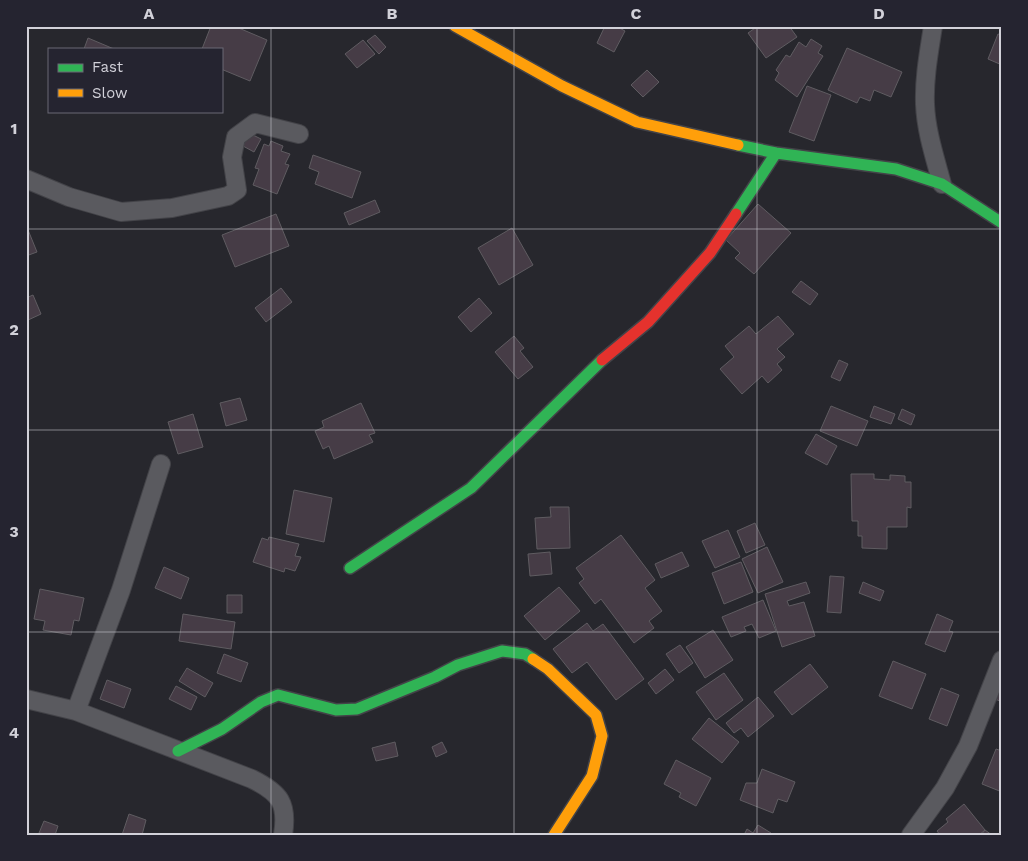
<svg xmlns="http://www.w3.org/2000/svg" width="1028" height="861" font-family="'Work Sans',sans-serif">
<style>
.building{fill:#463c46;stroke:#5f5c61}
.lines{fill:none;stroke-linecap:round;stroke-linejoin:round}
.street-casing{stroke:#434348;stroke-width:20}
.fast-casing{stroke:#434348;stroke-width:14}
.slow-casing{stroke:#434348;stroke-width:14}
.jam-casing{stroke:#434348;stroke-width:14}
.street{stroke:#5a5a5f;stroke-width:18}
.fast{stroke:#30b455;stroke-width:11}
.slow{stroke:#ff9f0a;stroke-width:11}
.jam{stroke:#e5322d;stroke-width:11}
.grid{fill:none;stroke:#d2d1d9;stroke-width:1;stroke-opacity:0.55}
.neatline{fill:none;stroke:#d2d1d9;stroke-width:2}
.grid-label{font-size:16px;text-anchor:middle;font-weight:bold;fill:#d2d1d9}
</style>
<rect width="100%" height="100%" fill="#27272d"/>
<path class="building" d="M211,26H234L267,40L250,81L221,69V49H202Z
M605,26H616L625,31L614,52L597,43Z
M758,26H789L797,37L766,58L748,33Z
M998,34L1002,35V65L988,59Z
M375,35L386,47L379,54L367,41Z
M88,38L114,49H84Z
M811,39L822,46L818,53L823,56L797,97L775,80L779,73L776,70L786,55L790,57L799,42L806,47Z
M363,40L375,54L357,68L345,54Z
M847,48L902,72L891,97L874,90L870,101L860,97L857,103L828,90Z
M647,70L659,82L643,97L631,85Z
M807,86L831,95L814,141L789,132Z
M249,133L261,139L254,152L243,146Z
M271,141L283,146L281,151L290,154L285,164L289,165L277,194L253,185L259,169L255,168L264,144L269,146Z
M313,155L361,172L352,198L315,184L319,172L309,168Z
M375,200L380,212L349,225L344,213Z
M758,204L791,233L754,274L735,258L740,253L726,240Z
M276,214L289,246L235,267L222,235Z
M26,225L37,252L26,256Z
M512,228L533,265L499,285L478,248Z
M801,281L818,294L810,305L792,292Z
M281,288L292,302L266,322L255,308Z
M33,295L41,314L26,321V298Z
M479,298L492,313L471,332L458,317Z
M778,316L794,334L777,349L785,357L777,364L782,370L768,383L762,376L742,394L720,369L734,357L725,346L749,326L756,334Z
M514,336L524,348L520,351L533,367L518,379L495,352Z
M839,360L848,364L840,381L831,377Z
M240,398L247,420L226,426L220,403Z
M361,403L375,433L369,435L373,442L334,459L329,446L323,449L315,431L324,427L322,421Z
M831,406L868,421L857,446L820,431Z
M874,406L895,414L891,424L870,417Z
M902,409L915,415L911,425L898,419Z
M193,414L203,447L178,454L168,422Z
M816,434L837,446L827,465L805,453Z
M851,474H874V479L890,480V475L905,476V482H911V508L907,507V527H887V549L862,548V536H858V521H852Z
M294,490L332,498L324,542L286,534Z
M550,507H569L570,548L537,549L535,518L551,517Z
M755,523L765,545L746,553L737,531Z
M728,530L740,557L715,568L702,541Z
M621,535L655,580L645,588L662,611L649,621L654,628L634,643L601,599L595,604L579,583L584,579L576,568Z
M269,537L299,544L295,556L301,557L295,571L285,568L284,572L253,562L262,538L268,540Z
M767,547L783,582L758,593L742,559Z
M550,552L552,574L530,576L528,554Z
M682,552L689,566L661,578L655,564Z
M741,562L753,592L724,604L712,573Z
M164,567L189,578L181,599L155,588Z
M830,576L844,577L841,613L827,612Z
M806,582L810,593L787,601L789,606L804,602L815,636L782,647L765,594Z
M863,582L884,591L880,601L859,593Z
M559,587L580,611L545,640L524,616Z
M40,589L84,598L79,621L74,620L71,635L43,630L45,621L34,619Z
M227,595H242V613H227Z
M763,600L776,631L759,638L752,624L744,627L746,631L731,637L722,617Z
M183,614L235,622L231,649L179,641Z
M937,614L953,621L949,631L953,632L945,652L925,644Z
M587,623L593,631L603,624L644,679L616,700L587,662L572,673L553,649Z
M713,630L733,660L705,678L686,647Z
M680,645L693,663L679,673L666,654Z
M224,654L248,663L241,682L217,673Z
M893,661L926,674L912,709L879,696Z
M810,664L828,687L792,715L774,692Z
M187,668L213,683L205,697L179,681Z
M665,669L674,680L656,694L648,683Z
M724,673L743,700L716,720L696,692Z
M1002,676V702L993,698Z
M107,680L131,689L124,708L100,699Z
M176,686L197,697L191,710L169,699Z
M941,688L959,695L947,726L929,719Z
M758,697L774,716L748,737L741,728L734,733L726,723Z
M709,718L739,742L722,763L692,739Z
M395,742L398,756L376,761L372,748Z
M442,742L447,752L436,757L432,747Z
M996,749L1002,751V792L982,784Z
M676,760L711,778L696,806L679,797L681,793L664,784Z
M762,769L795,782L787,802L778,799L773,813L740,800L746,783H757Z
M964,804L985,830L979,835H940L937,831L948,822L946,819Z
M129,814L146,820L142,835H122Z
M44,821L58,826L55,835L39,833Z
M758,825L771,833L770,835H744L747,829L753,833Z
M985,830L992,835H981Z"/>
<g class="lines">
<g class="street-casing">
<path id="street" d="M933,26C929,52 924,78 925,104C926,131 935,158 942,184
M26,179L69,197L121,212L172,208L228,196L237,190L232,157L236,137L255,123L299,134
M26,699L76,711L252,779C280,793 288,803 283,835
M76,711L121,590L161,464
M911,835L945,788L968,746L1002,660"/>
</g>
<g class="fast-casing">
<path id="fast" d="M738,145L776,153L896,169L942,184L1002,223
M736,214L776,153
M350,568L471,488L602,360
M178,751L222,729L261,702L278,695L336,710L357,709L435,677L458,665L502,651L525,654L533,659"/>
</g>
<g class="slow-casing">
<path id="slow" d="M455,26L562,86L637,122L738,145
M533,659L548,669L596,715L602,736L592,776L554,835"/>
</g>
<g class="jam-casing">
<path id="jam" d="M602,360L648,322L710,253L736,214"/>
</g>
<use href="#street" class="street"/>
<use href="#fast" class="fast"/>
<use href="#slow" class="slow"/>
<use href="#jam" class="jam"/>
</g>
<path class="grid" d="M271,26V835M514,26V835M757,26V835M26,229H1002M26,430H1002M26,632H1002"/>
<rect width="1028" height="861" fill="none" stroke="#252430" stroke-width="55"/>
<rect x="48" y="48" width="175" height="65" fill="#252430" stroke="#6a6974"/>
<rect x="58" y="64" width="25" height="8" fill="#30b455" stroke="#6a6974"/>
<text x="92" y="72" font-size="15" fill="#d2d1d9">Fast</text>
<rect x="58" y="89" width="25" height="8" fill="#ff9f0a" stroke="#6a6974"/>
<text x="92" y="98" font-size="15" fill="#d2d1d9">Slow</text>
<rect x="28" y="28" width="972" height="806" class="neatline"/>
<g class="grid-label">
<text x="149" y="19">A</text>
<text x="392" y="19">B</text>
<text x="636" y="19">C</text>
<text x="879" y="19">D</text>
<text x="14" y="134">1</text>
<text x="14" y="335">2</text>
<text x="14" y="537">3</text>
<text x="14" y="738">4</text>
</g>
</svg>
